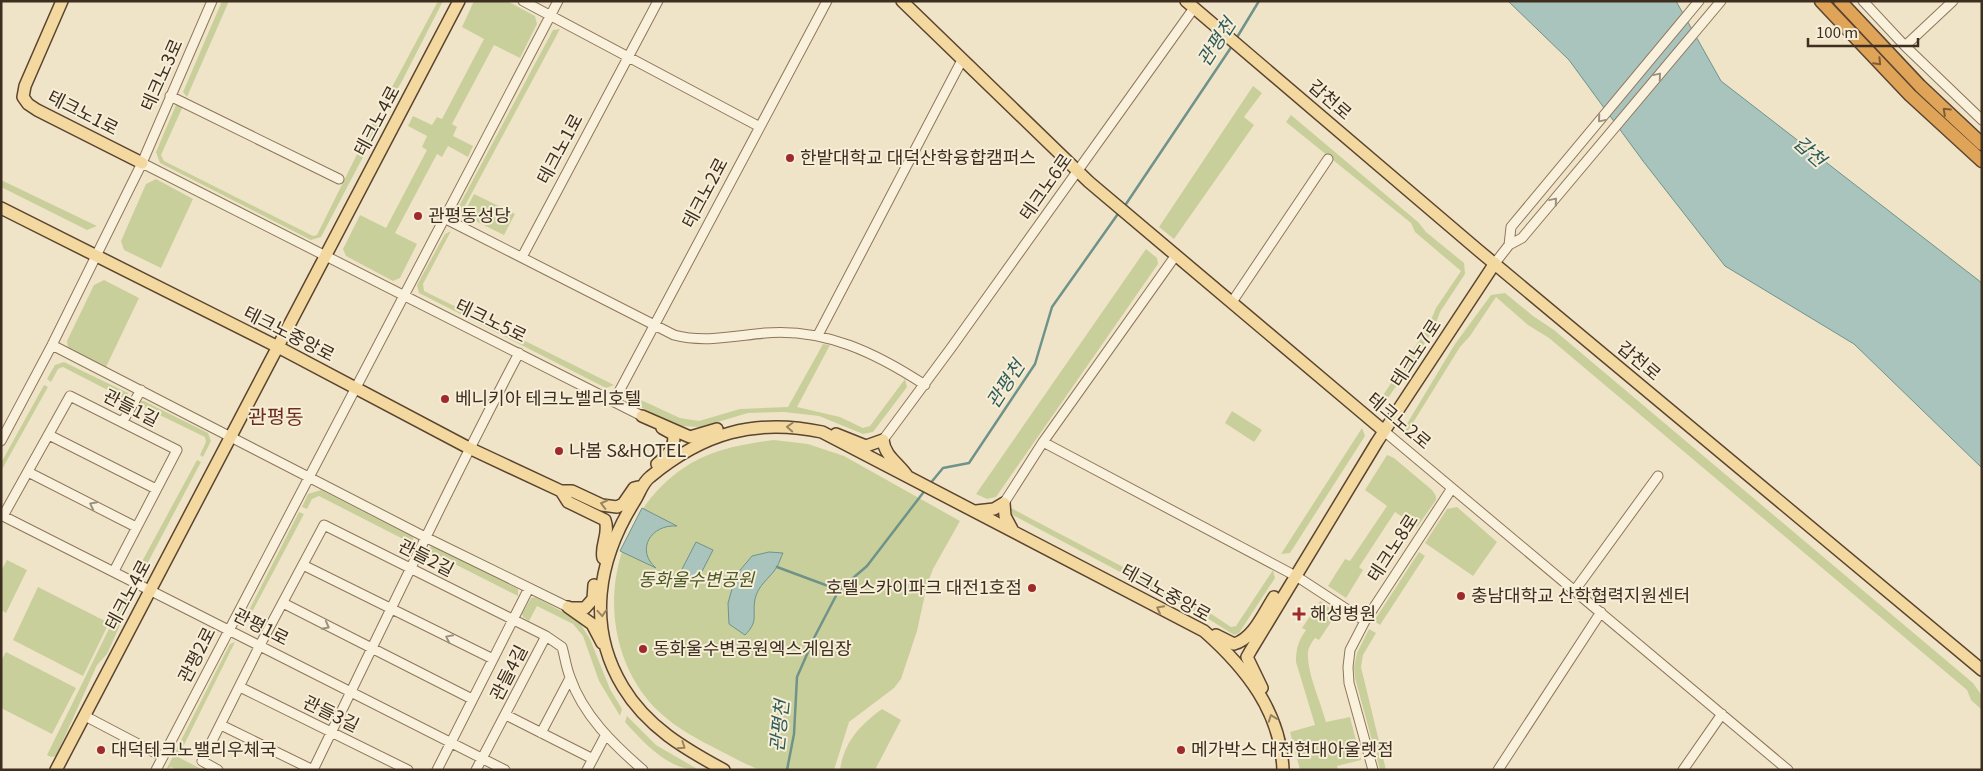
<svg xmlns="http://www.w3.org/2000/svg" width="1983" height="771" font-family="Georgia,'Noto Sans KR',serif">
<style>
.green{fill:#c9cf9b}
.water{fill:#a9c4bc;stroke:#6f938a}
.lines{fill:none;stroke-linecap:round;stroke-linejoin:round}
.stream{stroke:#6f938a;stroke-width:2.5}
.minor-casing{stroke:#8d765c;stroke-width:11}
.major-casing{stroke:#5b4430;stroke-width:14}
.highway-casing{stroke:#5b4430;stroke-width:15}
.minor{stroke:#faf1dc;stroke-width:9}
.major{stroke:#f3d9a0;stroke-width:11}
.highway{stroke:#e0a458;stroke-width:12}
.oneway{stroke:#7e5d36}
.oneway2{stroke:#9c907e}
.oneway3{stroke:#988460}
.poi-dot{fill:#9e2a2b;stroke:#f7eed8;stroke-width:2}
.labels{text-anchor:middle;stroke-width:4;stroke-linejoin:round;paint-order:stroke}
.street-label{font-size:18px;fill:#3d2e20;stroke:#f7eed8}
.poi-label{font-size:18px;fill:#3d2e20;stroke:#f7eed8;text-anchor:start}
.park-label{font-size:18px;font-style:italic;fill:#4d5a26;stroke:#f7eed8}
.water-label{font-size:19px;font-style:italic;fill:#2f5d5a;stroke:#f7eed8}
.quarter-label{font-size:20px;fill:#6b2e1e;stroke:#f7eed8}
</style>
<rect width="100%" height="100%" fill="#f0e4c8"/>
<path class="green" d="M222,1H229L187,97L183,92Z
M438,1H443L401,83L379,119L373,138L321,237L311,240L160,163L156,152L176,105L179,104L183,106L161,155L164,161L313,236L317,235L369,130Z
M474,1H507L535,16L537,24L520,58L494,45L452,124L457,127L453,136L473,146L468,157L448,146L442,157L437,154L395,233L417,244L400,278L393,281L346,256L343,249L360,215L386,228L427,150L422,147L427,136L408,126L413,116L432,125L437,117L442,119L484,39L462,27Z
M560,29L460,215L458,208L553,30Z
M1253,86L1262,93L1244,117L1254,125L1174,239L1159,227Z
M1291,115L1418,222L1426,232L1464,263L1465,274L1440,312L1433,331L1384,404L1376,406L1428,327L1436,308L1461,271L1415,232L1411,223L1286,122Z
M156,179L193,199L161,268L124,250L121,241L146,184Z
M1,180L97,226L87,230L1,187Z
M474,194L515,214L504,235L463,215Z
M451,231L423,284L424,291L614,385L606,388L419,293L417,285L445,234Z
M1146,249L1157,258L1158,264L996,497L987,499L976,494Z
M104,280L139,298L106,367L68,348L67,341L94,285Z
M1505,293L1533,316L1554,330L1973,683L1982,696V710L1971,700L1967,690L1549,338L1528,325L1496,297L1470,336L1460,347L1406,434L1405,427L1455,344L1491,295Z
M823,344L830,345L797,407L840,417L863,428L870,426L905,379L907,387L873,432L863,434L819,416L784,412L748,413L701,427L678,426L629,401L626,397L628,394L680,418L699,421L740,409L788,407Z
M64,362L128,393L129,397L127,400L63,367L58,369L51,382L47,379L55,365Z
M44,385L48,387L1,471V463Z
M139,401H144L208,433L211,441L203,457L200,455L206,442L205,437L137,404Z
M1232,411L1262,430L1254,442L1225,423Z
M1362,428L1365,436L1290,553L1281,554Z
M774,440L808,444L844,456L960,521L933,569L927,585L917,631L901,679L894,688L849,722L834,770C812,770 784,771 762,770C751,768 723,752 711,746C691,736 671,724 655,708C590,639 605,523 682,469C709,450 742,444 774,440Z
M1387,455L1394,458L1432,490L1436,496V500L1417,527L1395,512L1359,567L1363,570L1346,598L1328,586L1345,559L1350,561L1387,506L1365,490Z
M197,460L201,462L146,566L139,567Z
M321,490L413,537V544L319,496L312,499L307,509L302,507L308,494Z
M1009,507L1207,611L1231,627L1236,626L1273,570L1275,578L1239,633L1234,635L1207,618L1011,514Z
M1457,507L1497,542L1473,576L1425,543L1447,509Z
M299,512L304,514L244,627L243,622Z
M432,546L518,589V596L427,550Z
M1419,552L1425,556L1380,625L1374,621Z
M7,560L27,570L6,613L1,610V571Z
M38,587L109,623L83,676L13,640Z
M126,594L130,603L107,654L97,665L56,756L51,757L47,755Z
M535,597L578,620L590,639L610,689L622,709L620,716L599,681L583,636L573,624L537,606L529,621L523,617L522,614L531,598Z
M1320,601L1337,613L1319,640L1315,638C1311,643 1307,650 1308,656C1308,675 1321,703 1326,722L1350,717L1361,760L1337,766L1338,770H1300L1290,732L1315,725L1296,662C1296,649 1298,641 1306,630L1302,628Z
M1369,629L1376,633L1363,655L1361,667L1386,770H1380L1355,678L1354,667L1357,653Z
M235,642L178,757L203,770H177L171,767L166,770L230,644Z
M6,652L76,688L52,734L1,708V661Z
M882,709L901,720L875,770H840C844,742 860,725 882,709Z
M627,716L656,745L699,770C668,770 645,744 625,722Z"/>
<path class="water" d="M1508,1H1676L1721,81L1982,283V468L1854,344L1725,266L1643,161L1569,60Z
M642,508L677,526C651,524 635,550 656,568L620,551Z
M696,542L713,550L696,583L679,575Z
M769,552L783,553C781,557 779,563 777,567C770,578 758,585 755,599C752,616 759,621 745,635L729,624L728,603L736,575L752,556Z"/>
<g class="lines">
<path class="stream" d="M1236,39L1259,1
M1124,207L1232,46
M929,485L943,468L969,463L1035,364L1052,307L1120,211
M777,567L839,590
M787,770L794,734L797,677L815,636L839,590L867,566L926,489"/>
<g class="minor-casing">
<path id="minor" d="M523,1L760,127
M1863,1L1905,46L1982,120
M1905,46L1953,1
M170,96L339,179
M142,163L642,416
M444,218L674,335C704,343 734,336 765,333C825,328 876,353 925,385
M1509,245L1511,227L1699,1
M522,257L658,1
M1495,263L1509,245L1522,238L1721,1
M1232,302L1328,159
M818,335L962,60
M52,345L425,537L568,607
M614,401L827,1
M123,421L141,390
M1384,431L1788,770
M49,435L156,489
M883,440L951,348L1194,8
M1,441L52,345L142,163L212,1
M1043,442L1290,573
M28,472L136,527
M1004,503L1043,442L1176,255
M1,515L505,770
M3,516L70,396L177,450L114,571
M303,565L493,659
M1296,576L1365,621
M1575,590L1658,476
M283,603L472,699
M240,687L408,770
M506,715L593,759
M85,716L163,757
M221,725L313,770
M541,733L570,678
M156,770L558,1
M218,770L202,761L260,645L324,525L546,636L562,647C565,657 566,667 570,677C583,715 613,744 643,770
M313,770C381,630 447,490 519,353
M437,770L529,588
M476,770L546,636
M587,770L605,736
M1373,770L1349,683L1348,667L1350,650L1365,621L1452,488
M1498,770L1601,612
M1683,770L1722,714"/>
</g>
<g class="major-casing">
<path id="major" d="M62,1L25,86L23,97L28,104L37,110L142,163
M902,1L1089,182L1384,431
M1186,1L1478,250L1982,670
M1,208L278,347L469,448L561,491H572L602,505L617,507L623,504L634,488L638,487
M642,416L690,437L717,429
M836,434L866,446L883,440C885,457 899,463 908,477
M657,464C666,457 677,447 673,434L662,428
M561,491L568,502L605,520C610,534 600,545 603,558
M976,511L994,509L1004,503L1005,516L1013,531
M568,607L592,624L602,643
M570,608H585L593,599L594,585
M1216,635L1234,644C1253,639 1263,614 1274,597
M1262,688L1247,657L1251,650L1377,442L1495,263
M56,770L459,1
M724,770C685,749 647,727 623,687C586,626 598,560 634,502C640,493 642,483 650,477C703,433 755,418 822,432L1204,631C1246,668 1281,712 1283,770"/>
</g>
<g class="highway-casing">
<path id="highway" d="M1821,1L1910,95L1982,161
M1840,1L1920,86L1982,144"/>
</g>
<use href="#minor" class="minor"/>
<use href="#major" class="major"/>
<use href="#highway" class="highway"/>
</g>
<defs><path id="oneway-chevron" d="M-2-3.5L2.5 0L-2 3.5" fill="none" stroke-width="1.6" stroke-linecap="round" stroke-linejoin="round" transform="scale(1.25)"/></defs>
<g class="oneway">
<use href="#oneway-chevron" transform="translate(1878 62) rotate(46)"/>
<use href="#oneway-chevron" transform="translate(1946 111) rotate(-137)"/>
</g>
<g class="oneway2">
<use href="#oneway-chevron" transform="translate(1658 76) rotate(-50)"/>
<use href="#oneway-chevron" transform="translate(1601 119) rotate(130)"/>
<use href="#oneway-chevron" transform="translate(1554 201) rotate(-50)"/>
<use href="#oneway-chevron" transform="translate(93 505) rotate(-153)"/>
<use href="#oneway-chevron" transform="translate(326 626) rotate(28)"/>
<use href="#oneway-chevron" transform="translate(449 638) rotate(-154)"/>
</g>
<g class="oneway3">
<use href="#oneway-chevron" transform="translate(790 427) rotate(-177)"/>
<use href="#oneway-chevron" transform="translate(604 504) rotate(-166)"/>
<use href="#oneway-chevron" transform="translate(1160 609) rotate(-152)"/>
<use href="#oneway-chevron" transform="translate(602 613) rotate(86)"/>
<use href="#oneway-chevron" transform="translate(1272 718) rotate(-110)"/>
<use href="#oneway-chevron" transform="translate(682 746) rotate(34)"/>
</g>
<g class="poi-dot">
<circle cx="790" cy="158" r="5"/>
<circle cx="418" cy="216" r="5"/>
<circle cx="445" cy="399" r="5"/>
<circle cx="559" cy="451" r="5"/>
<circle cx="1032" cy="588" r="5"/>
<circle cx="1461" cy="596" r="5"/>
<path d="M1296.5 606.5h5v5h5v5h-5v5h-5v-5h-5v-5h5z"/>
<circle cx="643" cy="649" r="5"/>
<circle cx="101" cy="750" r="5"/>
<circle cx="1181" cy="750" r="5"/>
</g>
<g class="labels">
<g class="street-label">
<text transform="translate(162 75) rotate(-66)" y="6">테크노3로</text>
<text transform="translate(1330 100) rotate(41)" y="6">갑천로</text>
<text transform="translate(83 113) rotate(27)" y="6">테크노1로</text>
<text transform="translate(377 121) rotate(-62)" y="6">테크노4로</text>
<text transform="translate(560 149) rotate(-62)" y="6">테크노1로</text>
<text transform="translate(1046 187) rotate(-55)" y="6">테크노6로</text>
<text transform="translate(705 193) rotate(-62)" y="6">테크노2로</text>
<text transform="translate(491 321) rotate(26)" y="6">테크노5로</text>
<text transform="translate(289 334) rotate(27)" y="6">테크노중앙로</text>
<text transform="translate(1416 353) rotate(-57)" y="6">테크노7로</text>
<text transform="translate(1639 361) rotate(40)" y="6">갑천로</text>
<text transform="translate(131 408) rotate(27)" y="6">관들1길</text>
<text transform="translate(1399 421) rotate(40)" y="6">테크노2로</text>
<text transform="translate(1393 548) rotate(-57)" y="6">테크노8로</text>
<text transform="translate(426 558) rotate(27)" y="6">관들2길</text>
<text transform="translate(1166 593) rotate(29)" y="6">테크노중앙로</text>
<text transform="translate(128 595) rotate(-62)" y="6">테크노4로</text>
<text transform="translate(261 627) rotate(27)" y="6">관평1로</text>
<text transform="translate(197 655) rotate(-63)" y="6">관평2로</text>
<text transform="translate(509 673) rotate(-63)" y="6">관들4길</text>
<text transform="translate(331 714) rotate(26)" y="6">관들3길</text>
</g>
<g class="poi-label">
<text x="800" y="164">한밭대학교 대덕산학융합캠퍼스</text>
<text x="428" y="222">관평동성당</text>
<text x="455" y="405">베니키아 테크노벨리호텔</text>
<text x="569" y="457">나봄 S&amp;HOTEL</text>
<text x="1022" y="594" text-anchor="end">호텔스카이파크 대전1호점</text>
<text x="1471" y="602">충남대학교 산학협력지원센터</text>
<text x="1310" y="620">해성병원</text>
<text x="653" y="655">동화울수변공원엑스게임장</text>
<text x="111" y="756">대덕테크노밸리우체국</text>
<text x="1191" y="756">메가박스 대전현대아울렛점</text>
</g>
<g class="park-label">
<text x="696" y="586">동화울수변공원</text>
</g>
<g class="water-label">
<text transform="translate(1216 42) rotate(-57)" y="7">관평천</text>
<text transform="translate(1810 151) rotate(42)" y="7">갑천</text>
<text transform="translate(1005 384) rotate(-57)" y="7">관평천</text>
<text transform="translate(779 726) rotate(-84)" y="7">관평천</text>
</g>
<g class="quarter-label">
<text x="276" y="424">관평동</text>
</g>
</g>
<rect width="1983" height="771" fill="none" stroke="#3d2e20" stroke-width="5"/>
<path d="M1808 38v8h110v-8" fill="none" stroke="#3d2e20" stroke-width="2.5"/>
<text x="1816" y="38" font-size="15" fill="#3d2e20" stroke="#f7eed8" stroke-width="4" paint-order="stroke">100 m</text>
</svg>
